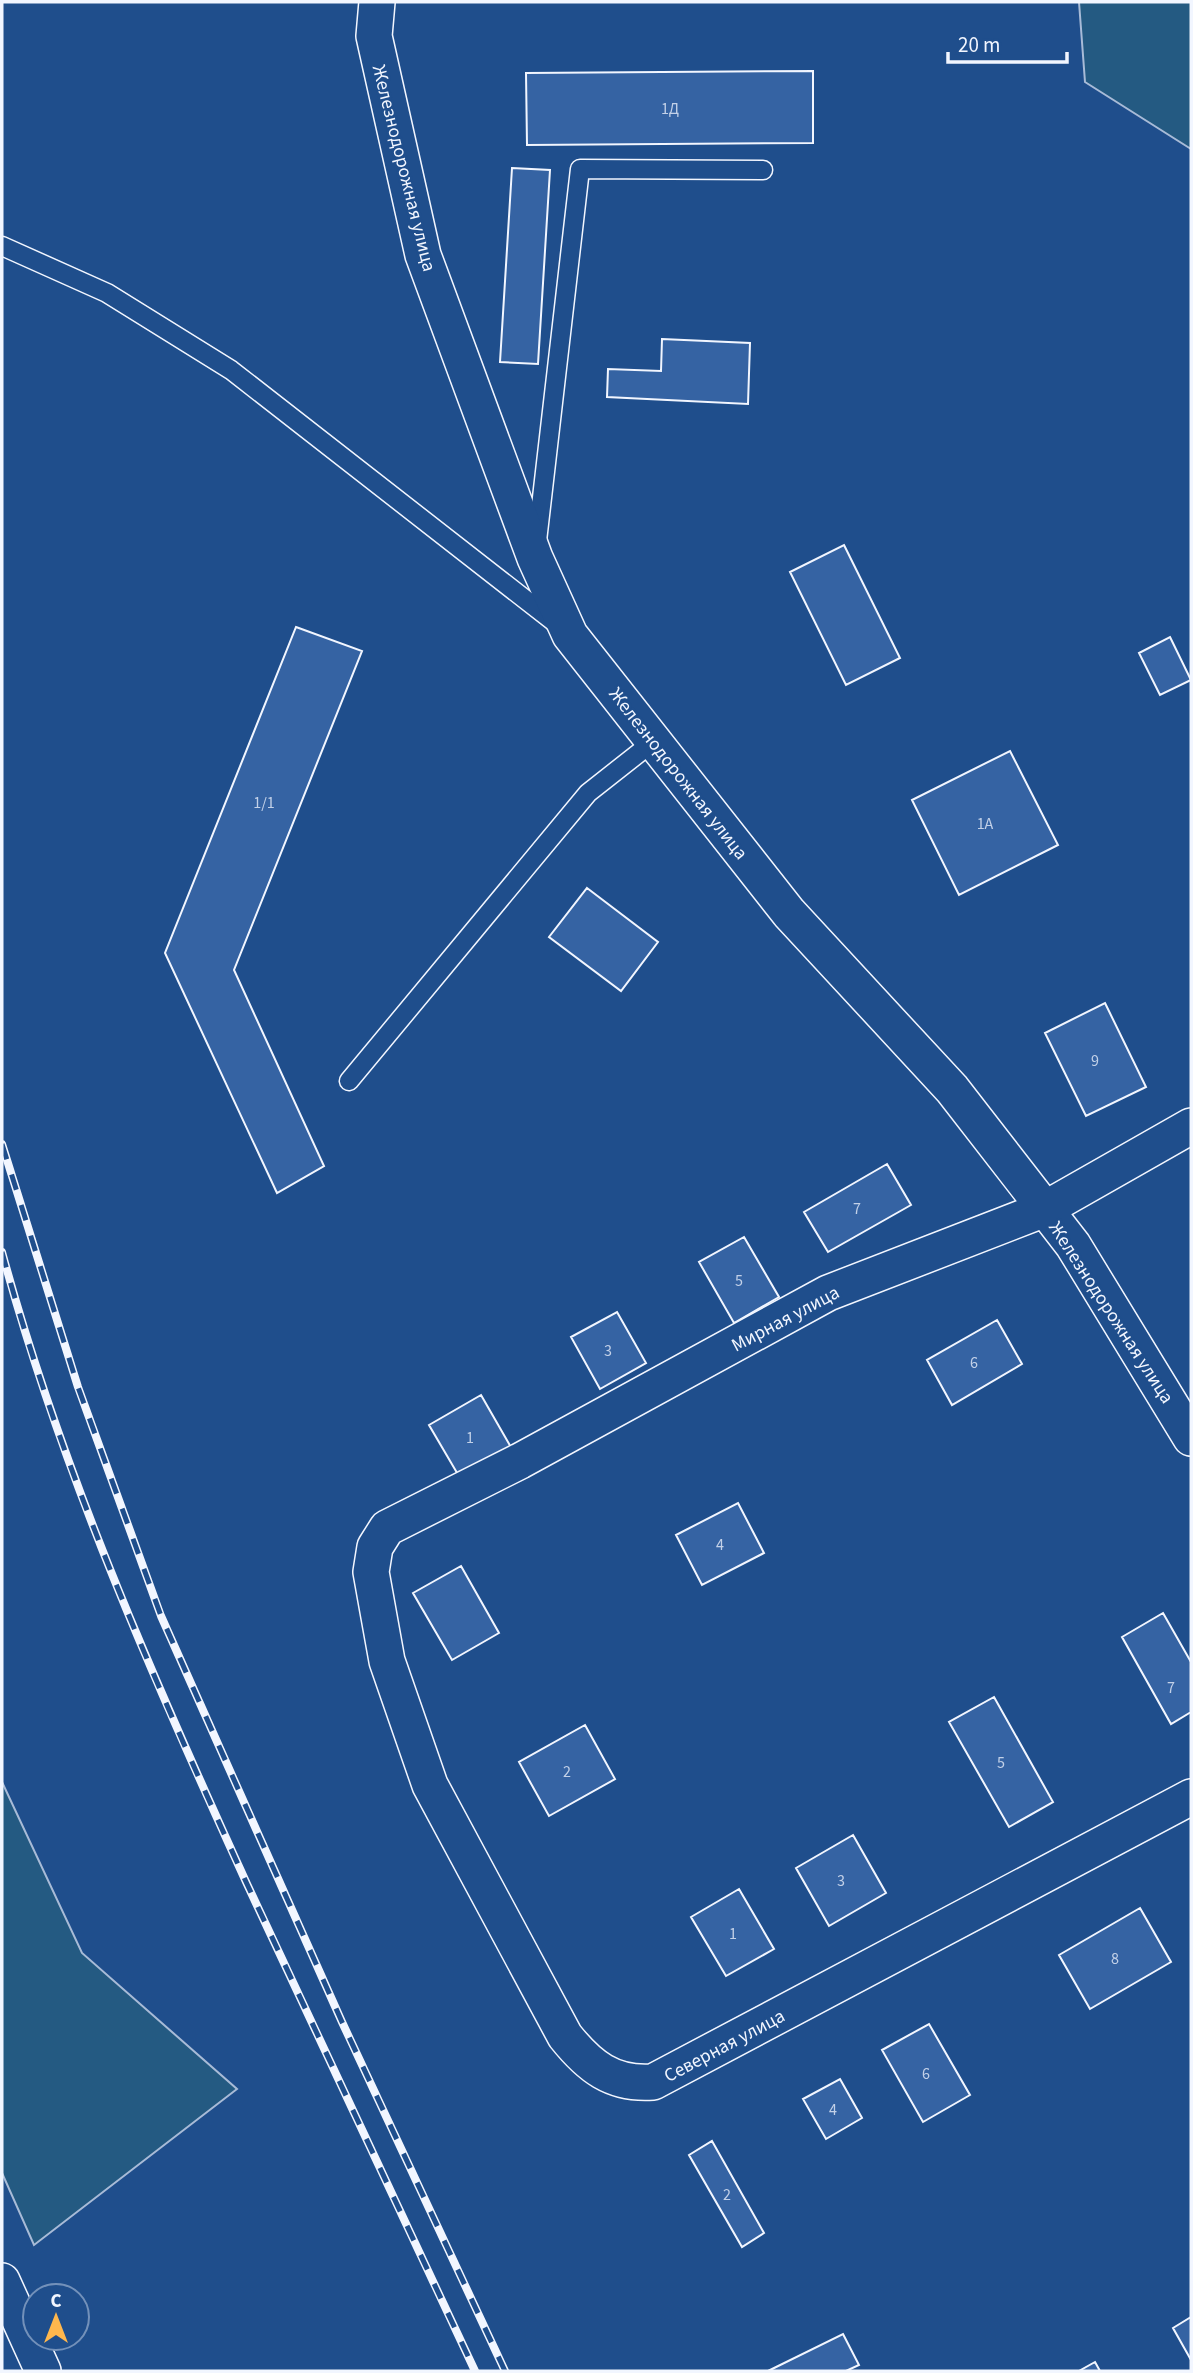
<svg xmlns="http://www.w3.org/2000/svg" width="1193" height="2373" font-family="'Source Sans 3',sans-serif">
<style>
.green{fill:#245a82;stroke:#a8bbd7;stroke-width:2}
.building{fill:#3563a3;stroke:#f2f6ff;stroke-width:2}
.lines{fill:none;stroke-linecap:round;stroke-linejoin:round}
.service-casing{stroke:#f2f6ff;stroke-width:21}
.minor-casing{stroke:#f2f6ff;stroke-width:38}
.service{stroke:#1f4e8c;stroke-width:18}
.minor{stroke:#1f4e8c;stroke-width:35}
.rail-casing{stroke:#f2f6ff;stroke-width:8}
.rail{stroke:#1f4e8c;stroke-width:5;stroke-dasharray:16;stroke-linecap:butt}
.labels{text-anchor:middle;stroke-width:5;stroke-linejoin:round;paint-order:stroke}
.number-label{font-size:16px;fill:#c3d1e8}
.street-label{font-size:19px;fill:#f2f6ff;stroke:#1f4e8c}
</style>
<rect width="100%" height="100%" fill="#1f4e8c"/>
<path class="green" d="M1079,2H1191V149L1085,82Z
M2,1782L82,1953L237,2089L34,2245L2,2173Z"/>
<path class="building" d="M813,71V143L527,145L526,73Z
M512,168L550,170L538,364L500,362Z
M662,339L750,343L748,404L607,397L608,369L661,371Z
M844,545L900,658L846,685L790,572Z
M296,627L362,651L234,970L324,1166L277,1193L165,953Z
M1170,637L1191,680L1160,695L1139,653Z
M1010,751L1058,845L959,895L912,800Z
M587,888L658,942L621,991L549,937Z
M1105,1003L1146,1087L1086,1116L1045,1033Z
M887,1164L911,1205L828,1252L804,1212Z
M744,1237L779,1297L734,1323L699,1262Z
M617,1312L646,1363L600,1389L571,1337Z
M997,1320L1022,1364L952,1405L927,1360Z
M481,1395L512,1449L460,1478L429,1425Z
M738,1503L764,1553L702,1585L676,1535Z
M461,1566L499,1633L452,1660L413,1593Z
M1163,1613L1191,1662V1712L1171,1724L1122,1637Z
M994,1697L1053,1802L1009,1827L949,1722Z
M585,1725L615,1779L549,1816L519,1762Z
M853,1835L886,1893L829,1926L796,1868Z
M739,1889L774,1949L726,1976L691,1917Z
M1140,1908L1171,1962L1090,2009L1059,1955Z
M929,2024L970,2095L923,2122L882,2050Z
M840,2079L862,2118L826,2139L803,2099Z
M712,2141L764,2233L742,2247L689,2155Z
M1191,2317V2360L1173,2328Z
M843,2334L859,2365L846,2371H768Z
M1095,2362L1100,2371H1079Z"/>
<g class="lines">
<g class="service-casing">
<path id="service" d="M2,246L107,293L231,370L558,625
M537,541L580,169L763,170
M349,1081L588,793L654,741"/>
</g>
<g class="minor-casing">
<path id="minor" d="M377,2L374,36L423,255L535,558L570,635L789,913L952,1089L1073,1245L1191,1438
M1191,1126L1045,1209L828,1293L520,1461L387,1528L375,1547L371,1572L378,1611L387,1661L430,1785L565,2036C589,2066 612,2085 653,2082L1191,1797
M2,2281L43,2371"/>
</g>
<use href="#service" class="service"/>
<use href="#minor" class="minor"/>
<g class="rail-casing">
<path id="rail" d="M2,1144L78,1387L161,1616L342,2022L505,2371
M2,1252C61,1470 153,1678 247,1884C323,2046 399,2209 475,2371"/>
</g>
<use href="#rail" class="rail"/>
</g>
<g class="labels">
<g class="number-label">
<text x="670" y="114">1Д</text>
<text x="264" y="808">1/1</text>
<text x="985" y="829">1А</text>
<text x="1095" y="1066">9</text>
<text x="857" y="1214">7</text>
<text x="739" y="1286">5</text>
<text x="608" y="1356">3</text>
<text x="974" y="1368">6</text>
<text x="470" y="1443">1</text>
<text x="720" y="1550">4</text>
<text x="1171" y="1693">7</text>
<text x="1001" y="1768">5</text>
<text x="567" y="1777">2</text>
<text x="841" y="1886">3</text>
<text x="733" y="1939">1</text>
<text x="1115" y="1964">8</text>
<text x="926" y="2079">6</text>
<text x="833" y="2115">4</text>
<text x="727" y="2200">2</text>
</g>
<g class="street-label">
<text transform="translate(405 168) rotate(76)" y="7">Железнодорожная улица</text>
<text transform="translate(679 773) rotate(52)" y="7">Железнодорожная улица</text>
<text transform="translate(1112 1312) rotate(57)" y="7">Железнодорожная улица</text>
<text transform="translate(785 1318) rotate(-28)" y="7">Мирная улица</text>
<text transform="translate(724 2045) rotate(-28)" y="7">Северная улица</text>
</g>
</g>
<rect width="1193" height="2373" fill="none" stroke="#f2f6ff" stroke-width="7"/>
<g transform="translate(56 2317)"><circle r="33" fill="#1f4e8c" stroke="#7391ba" stroke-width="2"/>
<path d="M0-5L12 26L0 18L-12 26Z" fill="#ffb74d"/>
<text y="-10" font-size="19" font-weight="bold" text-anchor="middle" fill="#f2f6ff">С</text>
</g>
<path d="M948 52v10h119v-10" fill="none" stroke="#f2f6ff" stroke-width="3.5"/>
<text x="958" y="52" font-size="21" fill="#f2f6ff" stroke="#1f4e8c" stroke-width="5" paint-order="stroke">20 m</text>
</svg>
